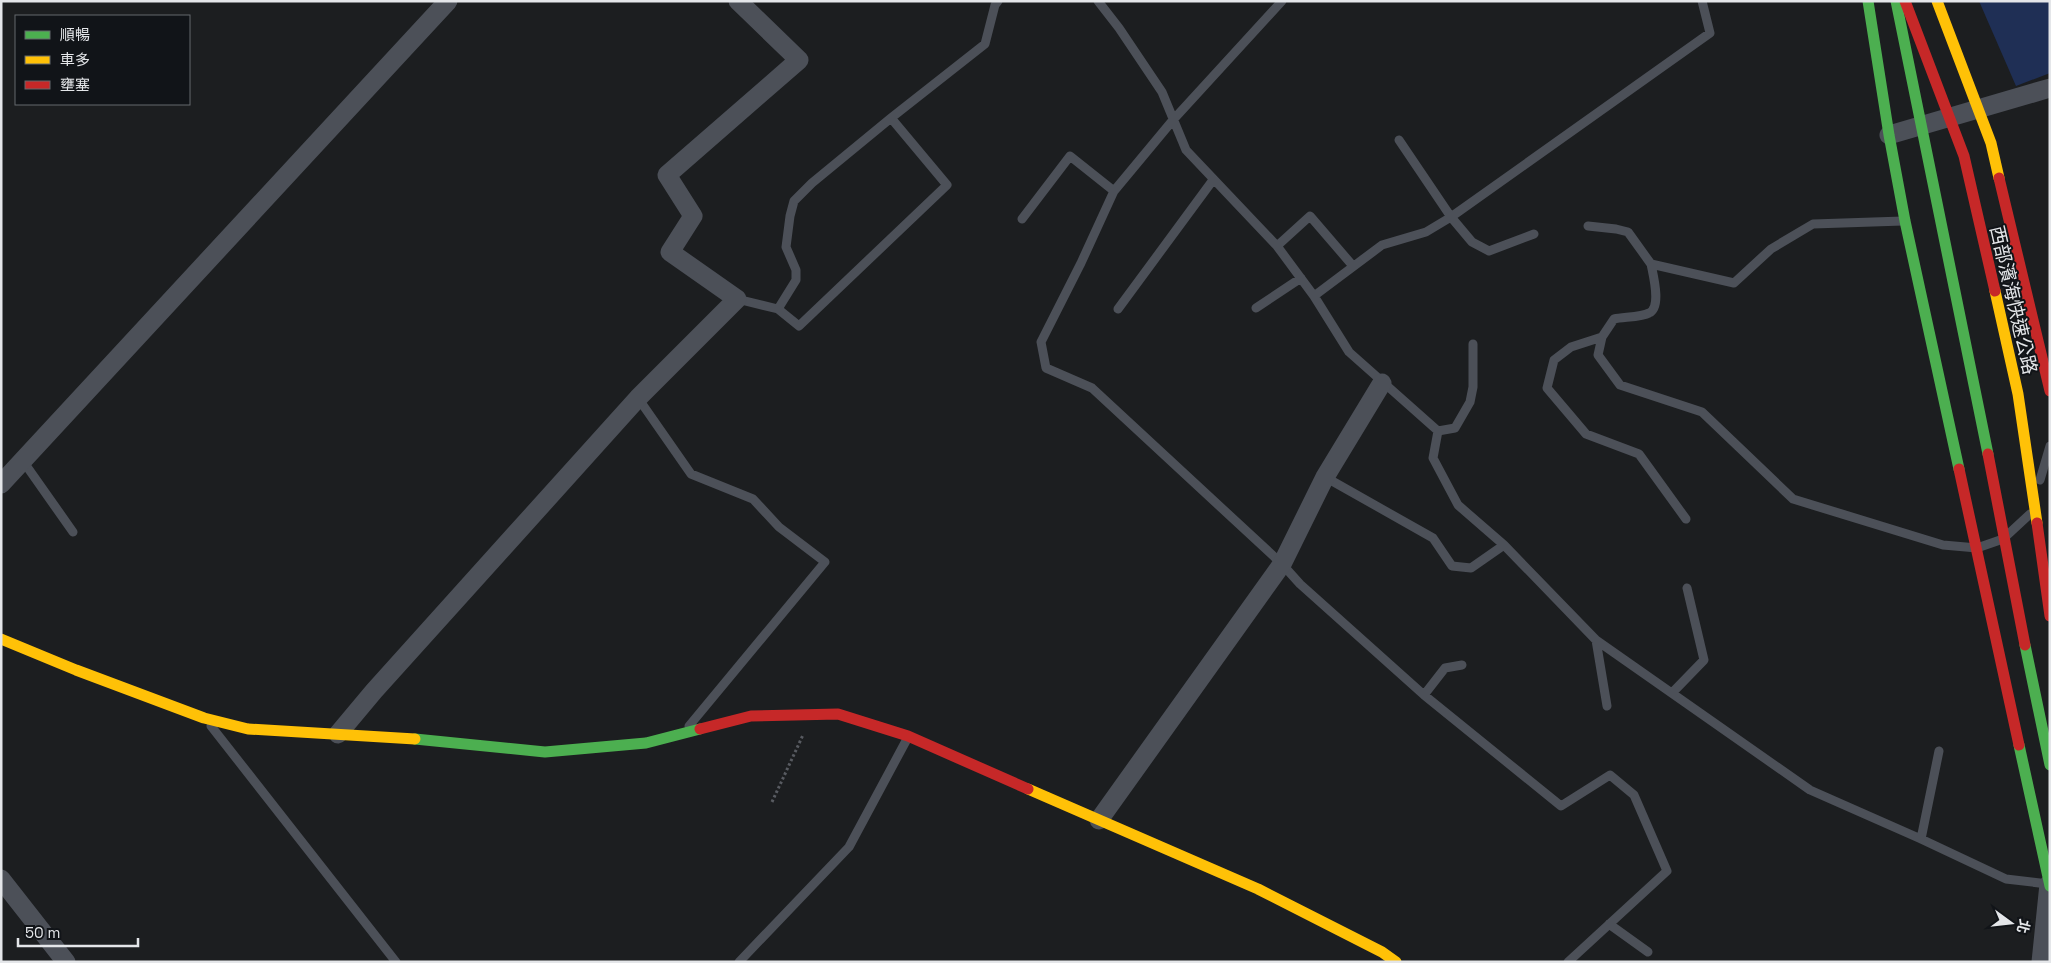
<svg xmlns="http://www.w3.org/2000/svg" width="2051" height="963" font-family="'Space Grotesk','Noto Sans TC',sans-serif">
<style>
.green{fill:#1f2f55}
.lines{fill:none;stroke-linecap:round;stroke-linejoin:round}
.path{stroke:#585b61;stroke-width:3;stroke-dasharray:2.5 2.5;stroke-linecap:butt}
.lane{stroke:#4c5058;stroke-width:9}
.street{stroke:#4c5058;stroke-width:19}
.fast{stroke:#4caf50;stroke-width:11}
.slow{stroke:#ffc107;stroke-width:11}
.jam{stroke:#c62828;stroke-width:11}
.slow-bridge{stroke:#ffc107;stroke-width:11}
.jam-bridge{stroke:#c62828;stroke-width:11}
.labels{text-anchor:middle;stroke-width:4;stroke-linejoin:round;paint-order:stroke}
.street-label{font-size:19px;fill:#e4e6e9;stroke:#111418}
</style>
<rect width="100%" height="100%" fill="#1c1e20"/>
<path class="green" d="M1979,1H2050V73L2016,86Z"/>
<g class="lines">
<path class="path" d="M772,802L803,735"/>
<path class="lane" d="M1098,1L1119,28L1162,92L1186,150L1277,246L1314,296L1349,352L1438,431L1433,458L1458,505L1504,545L1596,640L1810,790L1921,839L2006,879L2048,884
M1282,1L1173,120L1114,191L1081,263L1041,342L1046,368L1092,388L1282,564L1300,584L1424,695L1561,806L1610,775L1634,795L1667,871L1568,962
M1399,140L1451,217L1472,242L1489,251L1534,234
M1022,219L1070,156L1114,191
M1588,226L1616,229L1628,232L1651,264
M1277,246L1310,216L1353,266
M1314,296L1382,245L1426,232L1451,217L1710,33L1702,1
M737,299L778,309L796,280V270L786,247L790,216L794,201L812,183L891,118L985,44L995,5L998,1
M1256,308L1301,278
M778,309L799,326L947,185L891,118
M1118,309L1213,180
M1602,337L1598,355L1620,385L1702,412L1793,499L1943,545L1977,548L2003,539L2030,514
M638,398L691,474L753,499L779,527L825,562L689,726
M1438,431L1455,428L1470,402L1473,387V344
M23,461L73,532
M1325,477L1433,538L1452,566L1471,568L1504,545
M2040,480L2050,446
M1686,519L1639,454L1586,434L1547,388L1554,360L1571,347L1602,337L1614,319C1623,317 1642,317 1649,313C1662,307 1653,275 1651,264L1734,283L1771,249L1813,224L1903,221
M1596,640L1607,706
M1672,693L1704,660L1687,588
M1424,695L1445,668L1462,665
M211,726L396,962
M1921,839L1939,751
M1609,924L1648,952
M739,962L849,847L907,739"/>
<path class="street" d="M1889,135L2050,88
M1,484L448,1
M338,734L374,691L638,398L737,299L670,252L693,216L667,175L799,60L738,1
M1099,820L1282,564L1325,477L1382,383
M1,879L66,962
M2041,962L2049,884"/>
<path class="fast" d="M1868,1L1889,135L1905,221L1959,469
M1896,1L1988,454
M2025,645L2050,765
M415,739L545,752L646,743L700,729
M2019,745L2050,886"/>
<path class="slow" d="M1,639L76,670L204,718L248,729L415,739
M1028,789L1258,889L1382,952L1396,962"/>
<path class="jam" d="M1988,454L2025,645
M1959,469L2019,745
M700,729L751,716L838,714L908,736L1028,789"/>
<path class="slow-bridge" d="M1937,1L1991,143L1999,178
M1995,291L2018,394L2037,523"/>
<path class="jam-bridge" d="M1905,1L1964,156L1995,291
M1999,178L2050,391
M2037,523L2050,616"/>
</g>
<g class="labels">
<g class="street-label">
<text transform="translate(2014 300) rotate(77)" y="7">西部濱海快速公路</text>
</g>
</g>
<rect width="2051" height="963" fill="none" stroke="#e4e6e9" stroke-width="5"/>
<rect x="15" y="15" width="175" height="90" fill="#111418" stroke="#65686c"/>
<rect x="25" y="31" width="25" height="8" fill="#4caf50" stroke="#65686c"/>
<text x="60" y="40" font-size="15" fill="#e4e6e9">順暢</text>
<rect x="25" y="56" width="25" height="8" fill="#ffc107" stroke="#65686c"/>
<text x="60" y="65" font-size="15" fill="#e4e6e9">車多</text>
<rect x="25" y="81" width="25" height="8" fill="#c62828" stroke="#65686c"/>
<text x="60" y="90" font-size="15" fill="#e4e6e9">壅塞</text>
<g transform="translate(2011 923) rotate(105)" stroke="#111418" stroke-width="4" paint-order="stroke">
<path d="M0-4L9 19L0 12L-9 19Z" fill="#e4e6e9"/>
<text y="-8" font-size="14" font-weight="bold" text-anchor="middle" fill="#e4e6e9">北</text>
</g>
<path d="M18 938v8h120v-8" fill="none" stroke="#e4e6e9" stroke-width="2.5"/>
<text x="25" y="938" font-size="15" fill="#e4e6e9" stroke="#111418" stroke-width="4" paint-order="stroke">50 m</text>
</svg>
